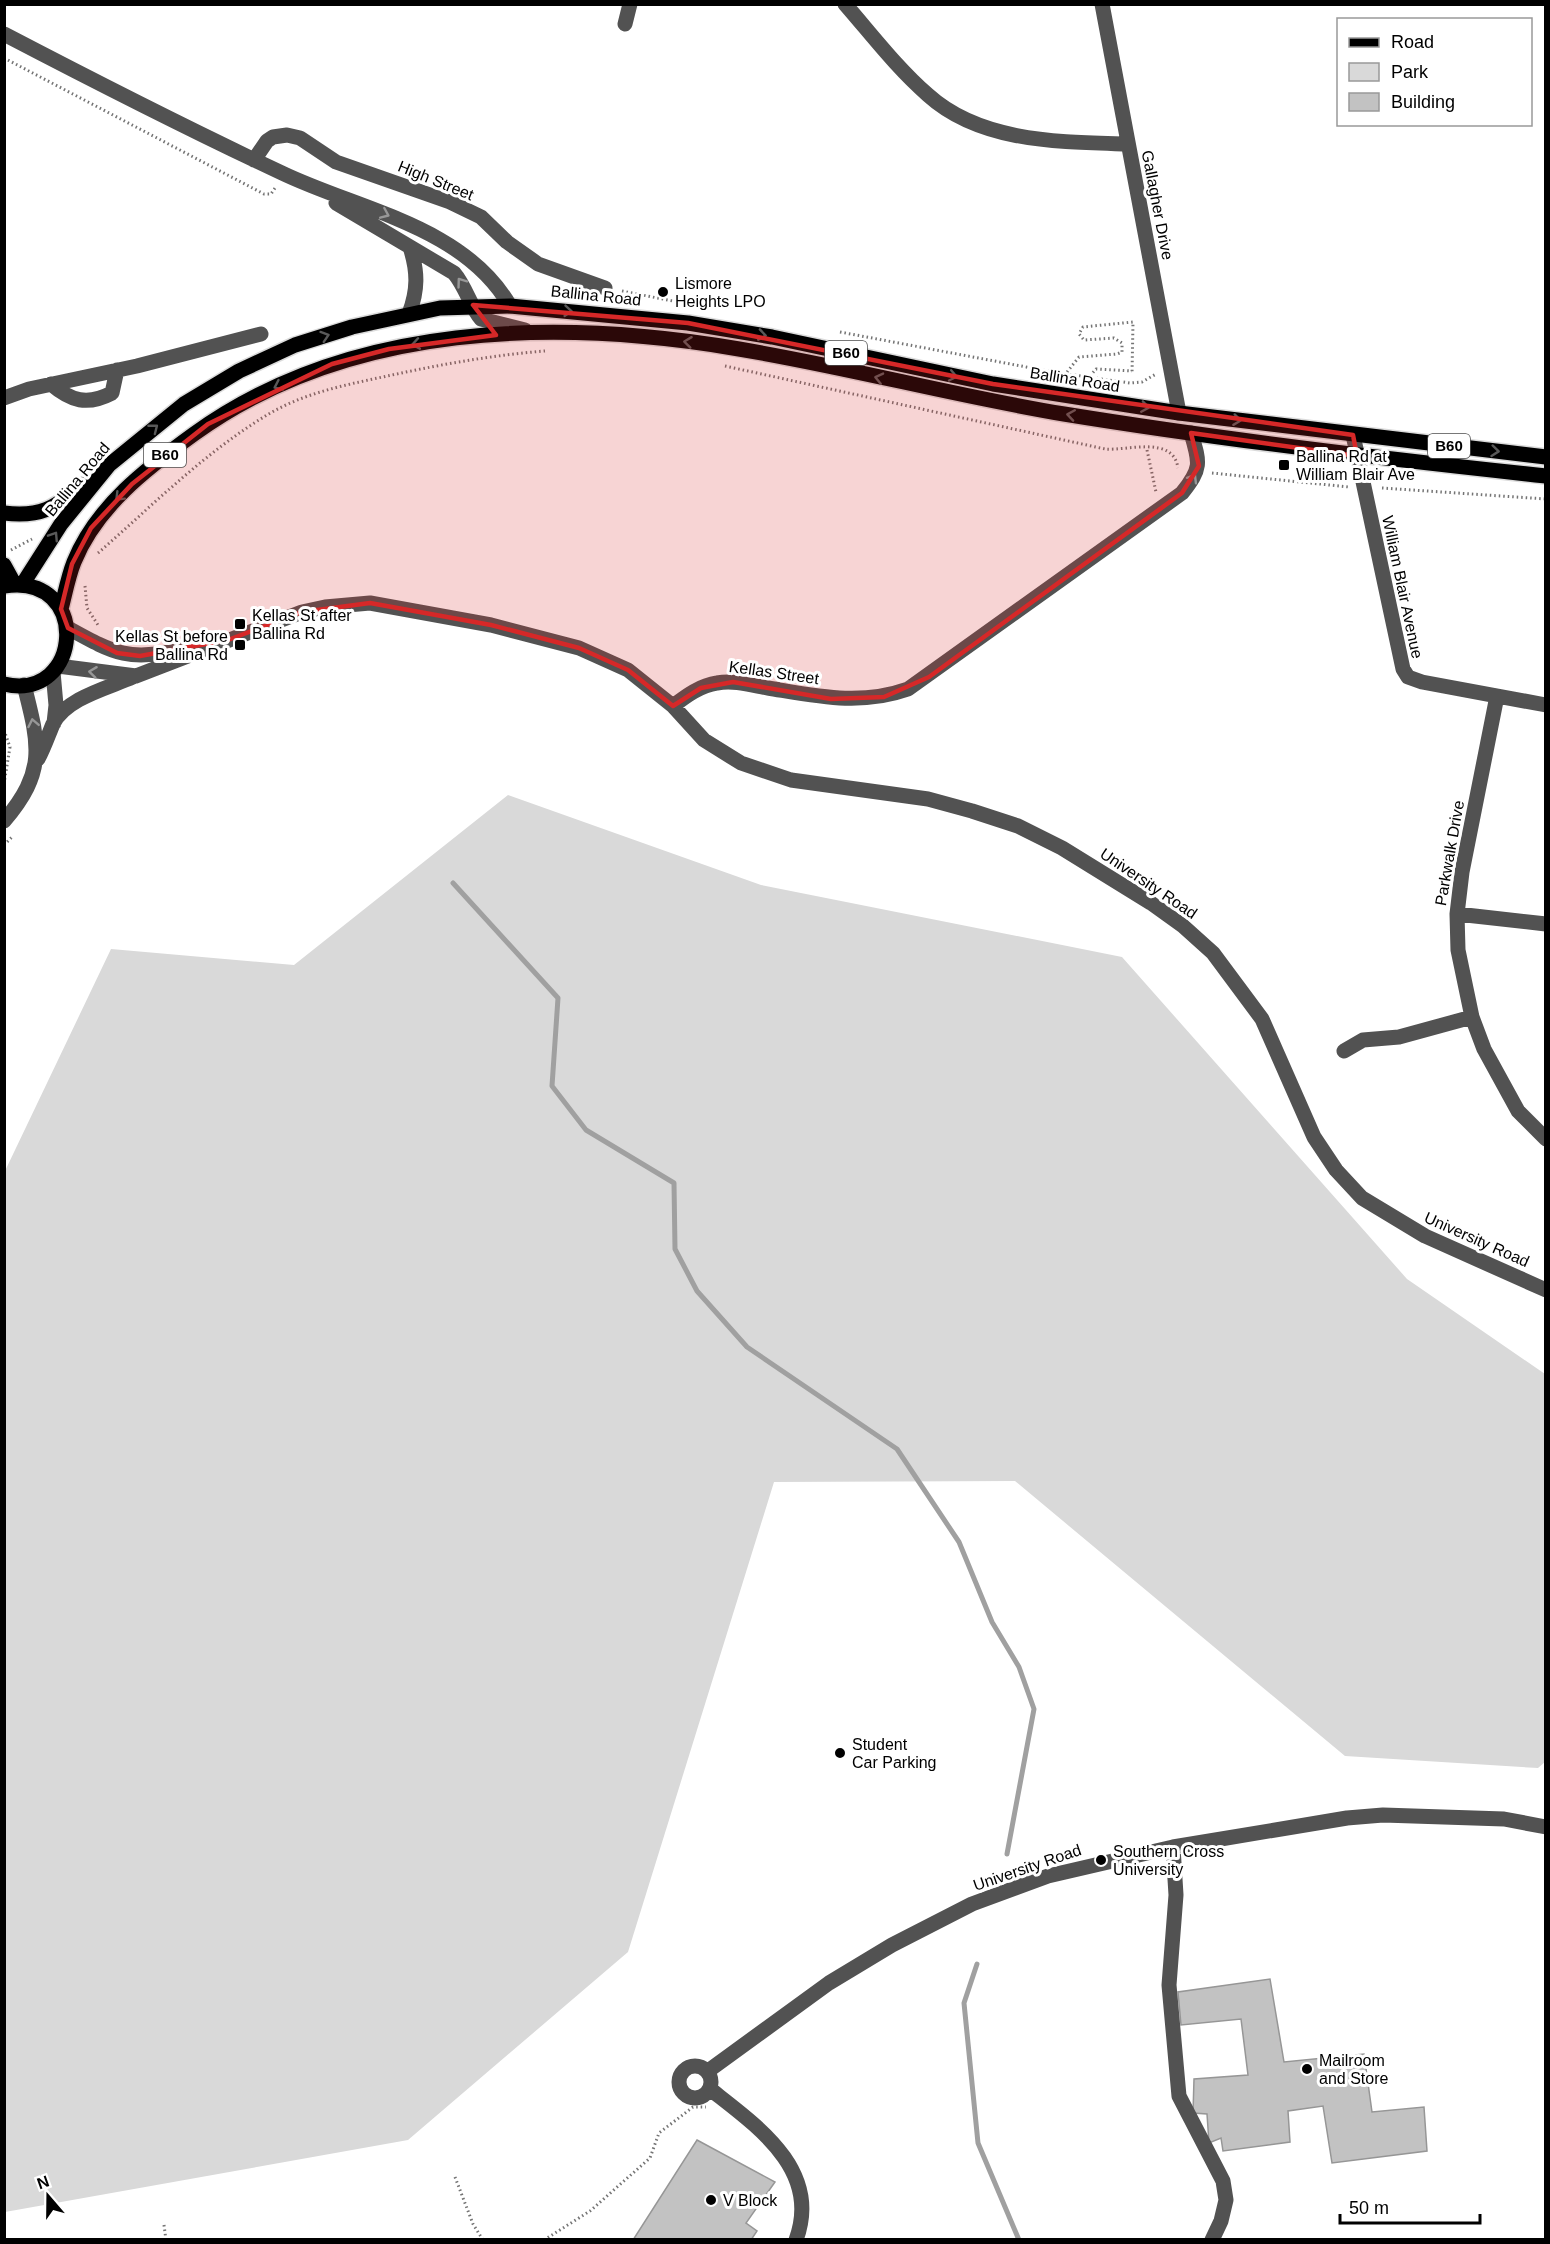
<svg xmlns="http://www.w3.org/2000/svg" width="1550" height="2244" font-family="Helvetica,sans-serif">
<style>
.green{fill:#d9d9d9}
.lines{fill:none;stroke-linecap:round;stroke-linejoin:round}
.stream{stroke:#a0a0a0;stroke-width:5}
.building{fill:#c2c2c2;stroke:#969696;stroke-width:1.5}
.major-casing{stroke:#dbdbdb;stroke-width:18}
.path{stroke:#747474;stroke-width:3;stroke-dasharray:1.5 3;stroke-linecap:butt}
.minor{stroke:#525252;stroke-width:15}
.major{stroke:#000;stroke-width:15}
.oneway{stroke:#979797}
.oneway2{stroke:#595959}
.marked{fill:#d62828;fill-opacity:0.2;stroke:#d62828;stroke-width:4.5;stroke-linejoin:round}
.poi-dot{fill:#000;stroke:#fff;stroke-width:2}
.labels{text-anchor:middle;stroke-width:6;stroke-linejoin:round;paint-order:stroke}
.shield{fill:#fff;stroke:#4c4c4c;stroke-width:1.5}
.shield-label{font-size:15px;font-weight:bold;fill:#000}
.street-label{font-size:16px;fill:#000;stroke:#fff}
.poi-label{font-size:16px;fill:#000;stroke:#fff;text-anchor:start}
</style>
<rect width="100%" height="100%" fill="#fff"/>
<path class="green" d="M508,795L761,885L1122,957L1407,1279L1545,1374V1762L1538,1768L1345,1756L1015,1481L774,1482L628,1952L408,2140L5,2212V1171L111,949L294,965Z"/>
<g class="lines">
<path class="stream" d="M453,883L558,998L552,1086L586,1130L674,1183L675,1249L697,1291L747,1347L897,1449L959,1542L992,1622L1019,1667L1034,1709L1007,1854
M977,1964L964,2003L978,2143L1019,2240"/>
</g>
<path class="building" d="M1270,1979L1284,2062L1364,2054L1372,2112L1424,2107L1427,2151L1332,2163L1323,2106L1288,2111L1290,2142L1223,2151L1221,2138L1209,2143L1207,2114L1193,2113L1194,2079L1248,2075L1241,2019L1181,2025L1178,1992Z
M697,2140L775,2182L746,2223L757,2231L751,2240H633Z"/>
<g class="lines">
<g class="major-casing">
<path id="major" d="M4,513C43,518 56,506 85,484
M4,565L15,585
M22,585L61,524L109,465L184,404L239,371L295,345L352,327L440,308L510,306L688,323L772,337L993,384L1179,413L1546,457
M4,586C92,572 83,703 4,684
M61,609C65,594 68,577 74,562C96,507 147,468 194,434C349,322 557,318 739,349C848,367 955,396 1064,414C1224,440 1385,459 1546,476"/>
</g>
<path class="path" d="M4,58L264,194H271L275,188
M622,291L698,306
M840,332L1053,372L1130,383L1142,382L1156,374
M725,366L1105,449C1128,451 1173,435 1178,468
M1067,372L1079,357L1117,354L1122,352V343L1114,338L1084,340L1079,334L1083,327L1133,322L1132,374
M1090,376L1096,369L1132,371
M1147,450L1156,492
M1212,473L1349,487
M1382,488L1546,499
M11,550L32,539
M98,553C152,506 204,453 267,415C305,392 350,384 392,375C443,364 494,355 545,351
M85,586L87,608L98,625
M4,730L10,747L4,784
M4,845L12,837
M455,2177L473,2224L483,2240
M164,2225L166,2240
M544,2240L590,2211L650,2158L659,2133L693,2107H706"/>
<path class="minor" d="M845,4C872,35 897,68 928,95C981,143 1062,142 1128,144
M1102,4L1179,413
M625,24L630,4
M4,34C96,82 188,129 282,173C359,210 464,226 510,306
M254,160L267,141L273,137L287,135L300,138L336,162L450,202L481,217L507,242L538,264L605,288
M336,203L454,273C466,287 471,308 481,319L525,330
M409,314C418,290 418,272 410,247
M51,384C71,401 87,406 112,393L117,370
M4,398L29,389L137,366L261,334
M1353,435L1403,669L1408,677L1422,682L1546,705
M68,628C117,655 128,661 184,649
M58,666L136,676L302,612L325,607L370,603L491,625L579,648L628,670L673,706L704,740L741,763L791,780L928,799L972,811L1018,826L1062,848L1151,903L1183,926L1213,953L1262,1019L1314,1137L1336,1170L1362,1198L1425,1236L1546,1290
M53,672L56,705L54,723
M1497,696L1462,872L1457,914L1458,950L1472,1017L1484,1049L1518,1111L1546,1139
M673,706C686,696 701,685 717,683C734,680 751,685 768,688C817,696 860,706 908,689L1182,493C1202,468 1200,463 1191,433
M38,759C44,748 48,736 53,724C66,698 108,688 133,677
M4,821C47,771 39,744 24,685
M1457,914L1546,924
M1344,1051L1363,1040L1399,1037L1472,1017
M1173,1847L1176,1895L1169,1985L1179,2096L1223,2181L1226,2200L1221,2221L1212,2240
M679 2082a16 16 0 1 1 32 0a16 16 0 1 1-32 0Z
M708,2071L829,1983L892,1945L972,1904L1048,1876L1173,1847L1347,1818L1383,1815L1504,1819L1546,1827
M710,2089C757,2126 822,2170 796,2240"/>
<use href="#major" class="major"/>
</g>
<defs><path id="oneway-chevron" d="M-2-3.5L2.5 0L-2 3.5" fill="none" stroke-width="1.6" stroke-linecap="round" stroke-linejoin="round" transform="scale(1.5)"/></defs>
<g class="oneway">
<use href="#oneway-chevron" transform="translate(385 214) rotate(23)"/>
<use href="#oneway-chevron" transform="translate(461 282) rotate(-126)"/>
<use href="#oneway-chevron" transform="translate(1193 478) rotate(-59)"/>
<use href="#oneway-chevron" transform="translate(93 672) rotate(-173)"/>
<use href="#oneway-chevron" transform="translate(33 723) rotate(-101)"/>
</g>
<g class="oneway2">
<use href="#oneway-chevron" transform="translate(568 311) rotate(5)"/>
<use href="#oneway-chevron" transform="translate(762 335) rotate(9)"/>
<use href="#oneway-chevron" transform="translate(325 336) rotate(-18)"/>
<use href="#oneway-chevron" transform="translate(688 342) rotate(-173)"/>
<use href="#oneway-chevron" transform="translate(416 344) rotate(170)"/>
<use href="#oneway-chevron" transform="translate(953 376) rotate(12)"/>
<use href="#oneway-chevron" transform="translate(879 378) rotate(-167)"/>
<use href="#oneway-chevron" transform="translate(278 386) rotate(155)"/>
<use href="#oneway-chevron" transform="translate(1145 407) rotate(9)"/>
<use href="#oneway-chevron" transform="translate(1071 415) rotate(-171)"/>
<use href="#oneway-chevron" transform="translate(1237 420) rotate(7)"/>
<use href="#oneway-chevron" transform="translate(154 428) rotate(-38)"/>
<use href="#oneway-chevron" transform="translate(1495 451) rotate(6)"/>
<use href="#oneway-chevron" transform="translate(119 497) rotate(135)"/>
<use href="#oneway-chevron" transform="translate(54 536) rotate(-57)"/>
</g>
<path class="marked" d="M473,305L688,323L993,384L1353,435L1357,456L1191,433L1199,466L1182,493L929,677L884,697L831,699L733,682L701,688L673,706L628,670L579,648L491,625L370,603L302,612L228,640L140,656L117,653L68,628L61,609L72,564L91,528L132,484L208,424L332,364L389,349L496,335Z"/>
<g class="poi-dot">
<circle cx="663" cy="292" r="6"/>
<rect x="1278" y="459" width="12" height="12" rx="3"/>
<rect x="234" y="618" width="12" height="12" rx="3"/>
<rect x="234" y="639" width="12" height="12" rx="3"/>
<circle cx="840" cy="1753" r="6"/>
<circle cx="1101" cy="1860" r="6"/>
<circle cx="1307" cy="2069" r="6"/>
<circle cx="711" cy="2200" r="6"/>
</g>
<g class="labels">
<g class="shield">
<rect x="825" y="341" width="42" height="24" rx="4.5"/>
<rect x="1428" y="434" width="42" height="24" rx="4.5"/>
<rect x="144" y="443" width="42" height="24" rx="4.5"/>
</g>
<g class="shield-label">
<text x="846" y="358">B60</text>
<text x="1449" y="451">B60</text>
<text x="165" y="460">B60</text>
</g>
<g class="street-label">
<text transform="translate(436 180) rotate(22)" y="6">High Street</text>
<text transform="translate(1158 205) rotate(79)" y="6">Gallagher Drive</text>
<text transform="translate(596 295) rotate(6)" y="6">Ballina Road</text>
<text transform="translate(1075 379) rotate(9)" y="6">Ballina Road</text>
<text transform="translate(77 479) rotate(-50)" y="6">Ballina Road</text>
<text transform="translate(1403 587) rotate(78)" y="6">William Blair Avenue</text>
<text transform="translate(774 672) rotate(8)" y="6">Kellas Street</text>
<text transform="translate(1449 853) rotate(-80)" y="6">Parkwalk Drive</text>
<text transform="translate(1149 883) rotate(34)" y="6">University Road</text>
<text transform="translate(1477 1239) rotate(24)" y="6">University Road</text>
<text transform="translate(1027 1867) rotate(-19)" y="6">University Road</text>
</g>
<g class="poi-label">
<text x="675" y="289">Lismore<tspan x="675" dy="18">Heights LPO</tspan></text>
<text x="1296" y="462">Ballina Rd at<tspan x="1296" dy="18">William Blair Ave</tspan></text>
<text x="252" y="621">Kellas St after<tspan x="252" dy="18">Ballina Rd</tspan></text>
<text x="228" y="642" text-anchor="end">Kellas St before<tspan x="228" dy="18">Ballina Rd</tspan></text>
<text x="852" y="1750">Student<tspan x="852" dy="18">Car Parking</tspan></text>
<text x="1113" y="1857">Southern Cross<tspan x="1113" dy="18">University</tspan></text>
<text x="1319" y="2066">Mailroom<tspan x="1319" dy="18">and Store</tspan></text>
<text x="723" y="2206">V Block</text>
</g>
</g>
<rect width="1550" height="2244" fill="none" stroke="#000000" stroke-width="12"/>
<rect x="1337" y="18" width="195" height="108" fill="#ffffff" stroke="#999999" stroke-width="1.5"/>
<rect x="1349" y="38" width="30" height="9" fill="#000000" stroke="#999999" stroke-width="1.5"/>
<text x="1391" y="48" font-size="18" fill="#000000">Road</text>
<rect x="1349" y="63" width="30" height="18" fill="#d9d9d9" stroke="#999999" stroke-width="1.5"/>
<text x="1391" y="78" font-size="18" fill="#000000">Park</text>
<rect x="1349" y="93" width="30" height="18" fill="#c2c2c2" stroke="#999999" stroke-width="1.5"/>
<text x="1391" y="108" font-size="18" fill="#000000">Building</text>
<g transform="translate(48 2196) rotate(340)" stroke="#ffffff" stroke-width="4.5" paint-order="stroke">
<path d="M0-4.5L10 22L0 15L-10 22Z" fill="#000000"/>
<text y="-9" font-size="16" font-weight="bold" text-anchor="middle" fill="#000000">N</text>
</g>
<path d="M1340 2214v9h140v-9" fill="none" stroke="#000000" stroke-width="3"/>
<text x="1349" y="2214" font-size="18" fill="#000000" stroke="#ffffff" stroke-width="4.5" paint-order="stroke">50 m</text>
</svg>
